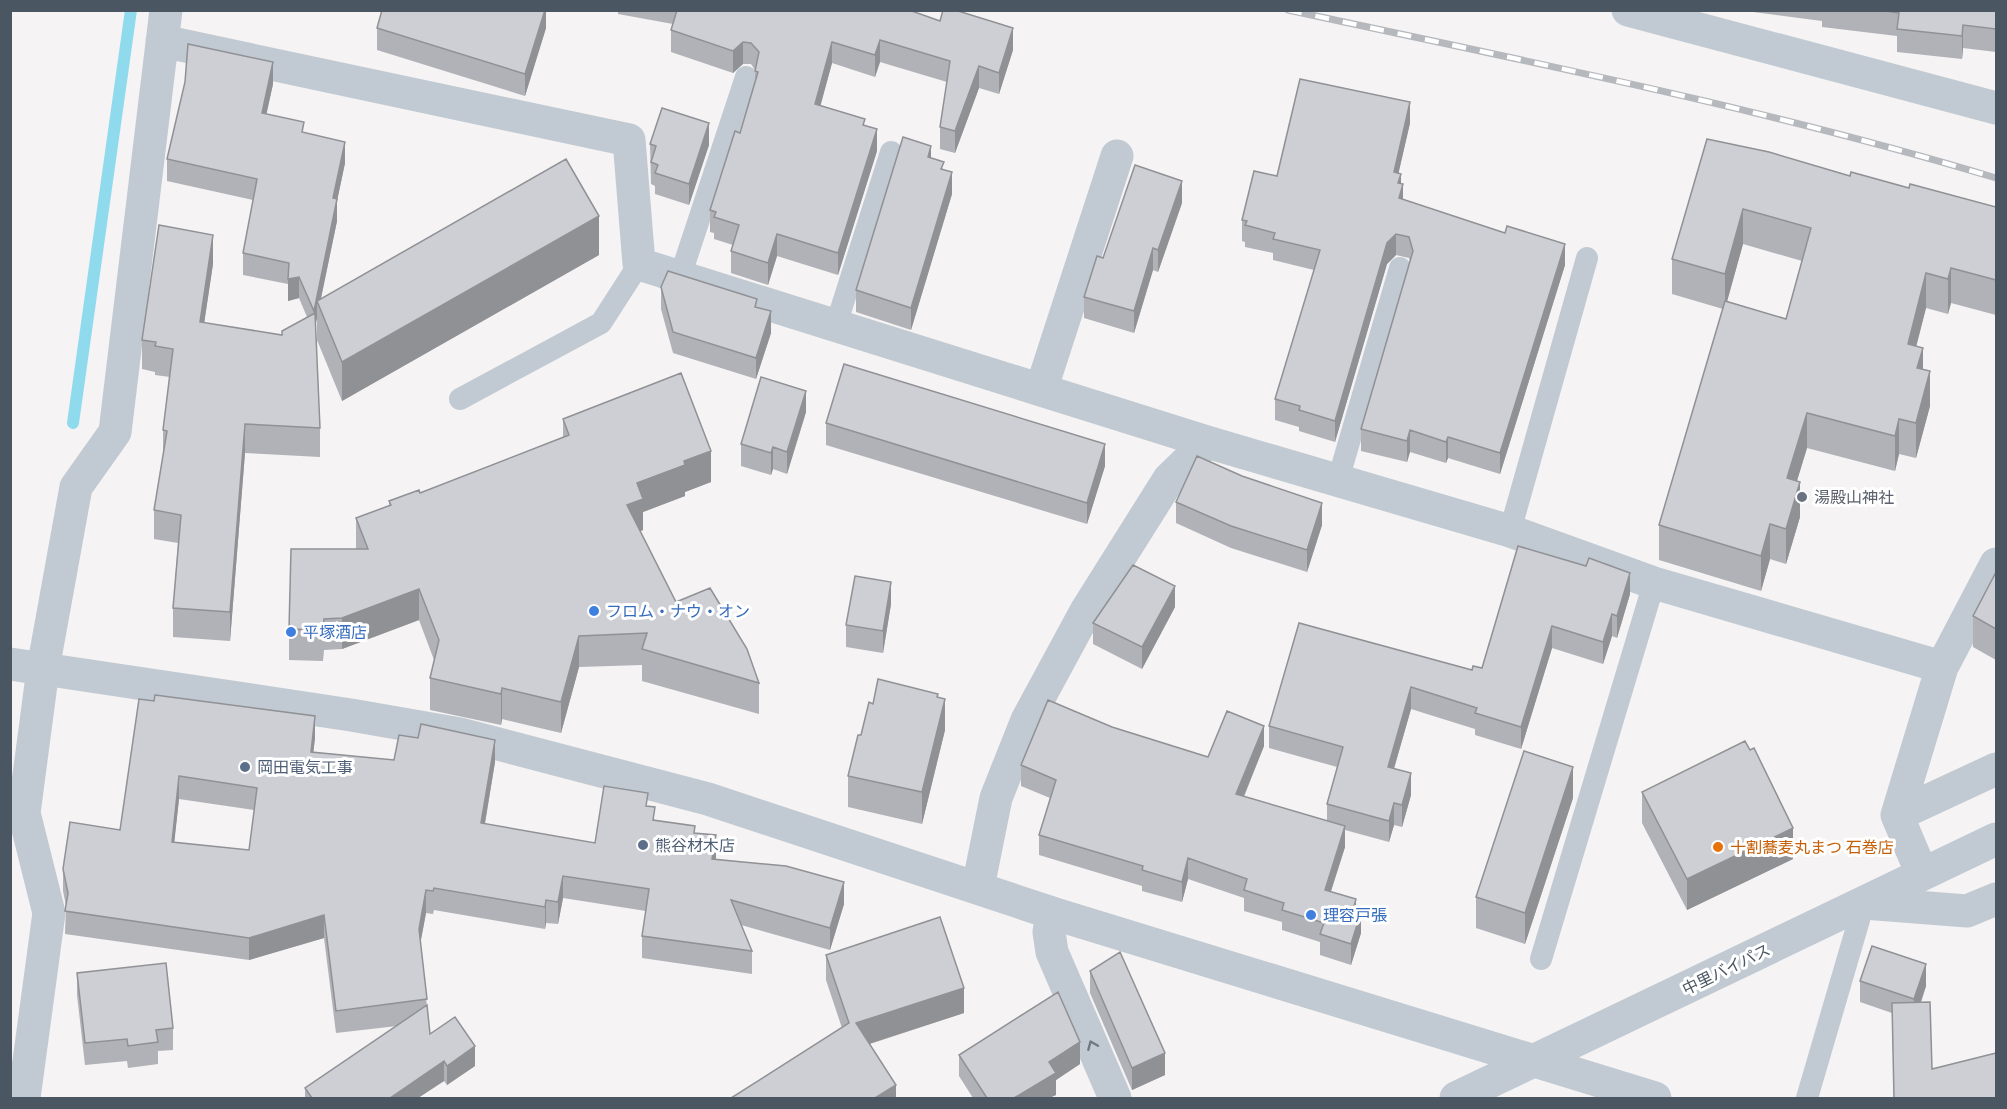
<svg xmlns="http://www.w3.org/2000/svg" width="2007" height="1109" font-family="Karla,'Noto Sans JP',sans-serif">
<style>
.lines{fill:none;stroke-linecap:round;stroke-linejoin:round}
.stream{stroke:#90daee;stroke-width:12}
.service{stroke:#c1cad2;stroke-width:22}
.minor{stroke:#c1cad2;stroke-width:33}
.tertiary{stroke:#c1cad2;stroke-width:33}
.rail-casing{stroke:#b5b8bd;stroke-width:7}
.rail{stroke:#fff;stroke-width:4.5;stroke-dasharray:14;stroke-linecap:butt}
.wall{fill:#b0b2b7;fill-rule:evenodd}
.shaded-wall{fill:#909195}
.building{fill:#cdcfd5;stroke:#909195;stroke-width:1.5;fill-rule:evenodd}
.oneway{stroke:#6e7983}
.worship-dot{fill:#6b7280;stroke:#fff;stroke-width:2}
.shop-dot{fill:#3f7fe0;stroke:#fff;stroke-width:2}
.service-dot{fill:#5c6f8a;stroke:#fff;stroke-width:2}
.food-dot{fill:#e8710a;stroke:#fff;stroke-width:2}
.labels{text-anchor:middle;stroke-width:6;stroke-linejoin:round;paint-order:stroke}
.worship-label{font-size:16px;fill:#5b616d;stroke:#fff;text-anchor:start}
.shop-label{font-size:16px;fill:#366cbe;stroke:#fff;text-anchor:start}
.service-label{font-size:16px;fill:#4e5e75;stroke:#fff;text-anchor:start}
.food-label{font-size:16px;fill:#c56008;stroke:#fff;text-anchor:start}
.street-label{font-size:16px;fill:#4a5661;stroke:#fff}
</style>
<rect width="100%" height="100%" fill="#f5f3f3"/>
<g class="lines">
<path class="stream" d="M73,423L131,10"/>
<path class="service" d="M680,277L746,77
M836,325L891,152
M460,399L601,323L639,264
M1338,480L1400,268
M1510,531L1587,258
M1541,959L1654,583
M1807,1098L1864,903"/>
<path class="minor" d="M1628,10L1996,108
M162,41L629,140L639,264L1207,442L1510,531L1654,583L1942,667L1897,815L1922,874
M1041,390L1117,156
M1942,667L1996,564
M1897,815L1996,769
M978,887L996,798L1027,720L1086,611L1169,479L1207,442
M1864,903L1967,911L1996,899
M1052,913L1049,932L1052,952L1115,1098
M24,1098L49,913L24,813L43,669L76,487L115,432L166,10"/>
<path class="tertiary" d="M10,664L351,715L460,734L708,799L1052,913L1655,1098
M1456,1098L1996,839"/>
<g class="rail-casing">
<path id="rail" d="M1288,10C1525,61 1764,108 1996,178"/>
</g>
<use href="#rail" class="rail"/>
</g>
<path class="wall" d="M546,10V28L525,96L377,50V28Z
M618,10H909L1013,50L999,94L979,88L955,153L940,149V127L947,82L880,62L875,77L832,63L820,106L865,126L877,151L838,275L777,256L768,285L731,273V251L733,245L714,239V233L710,232V210L740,133L755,81V70L751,64H743L733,73L671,52V30L673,24L618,14Z
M1738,10H1996V52L1963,48L1962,59L1897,52V36L1822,27V21Z
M273,84L266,114L304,133L345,163L337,201V221L321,299L599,255L342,401L317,340V318L315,326L320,428V457L245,453L230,641L173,637V608L178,543L154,539V510L163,459V430L170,377L155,375V372L142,369V340L213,264L204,323L282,335L307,317L299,298L288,301V284L243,275V253L253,200L167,181V159Z
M1410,123L1398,174L1403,199L1565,265L1500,474L1448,458L1446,463L1410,452L1407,462L1361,451V429L1410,261L1409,258L1396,255L1387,264L1335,442L1299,431V427L1275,420V399L1314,270L1273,260V253L1245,247V242L1242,241V220L1277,176Z
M1707,139L1850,176L1909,188L1996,207V315L1951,303L1948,314L1926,308L1916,346L1923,369L1930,406L1916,458L1899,454L1895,471L1807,448L1797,481L1800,517L1786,564L1770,559L1761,591L1659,560V525L1723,309L1672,294V259ZM1743,244L1802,261L1786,319L1727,301Z
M650,144L709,145L689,205L655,194V186L651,184Z
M931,158L944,170L952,194L911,330L856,312V290Z
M1182,203L1158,272L1153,270L1134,333L1084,318V297L1103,258Z
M661,287L757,307L771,333L756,379L673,353L661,309Z
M806,412L787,474L773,469L771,475L741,466V444Z
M563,419L711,482L685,492V496L643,512V530L640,531L676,602L759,683V714L642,681V665L579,667L561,733L502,719L501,725L430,710V678L434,660L419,620L342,649L324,650L323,661L289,660V629L356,549V518L389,506V501L420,493L563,437Z
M826,423L1105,466L1087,524L826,445Z
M1176,502L1322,525L1307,572L1231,548L1176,523Z
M1518,546L1630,594L1617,638L1612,636L1603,664L1552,648L1521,749L1475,735V729L1411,709L1394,769L1411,795L1402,827L1394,825L1389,842L1345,830V847L1331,891L1356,911L1361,933L1351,965L1320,955V942L1282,930V922L1244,911V898L1188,879L1182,902L1142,891V886L1039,855V835L1050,798L1021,786V765L1112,727L1208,757L1264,746L1244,797L1327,821V804L1337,767L1269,748V726L1472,670L1482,668Z
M1996,572V660L1973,647V616Z
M891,604L883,653L846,647V625Z
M1175,607L1142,669L1093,644V623Z
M938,697L945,730L922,824L848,807V776L873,704Z
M154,701L315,738L313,752L394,760L495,762L485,824L595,843L648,806L655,821L695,833L716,859L844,904L830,950L741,925L752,951V974L642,958V936L646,911L563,898L558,924L546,923L545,929L434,910L433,914L426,913L420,943L430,1034L475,1066L447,1085L444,1081L418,1098H305V1088L397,1026L336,1033L324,938L249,960L65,934L66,906L63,891V869L120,830ZM179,799L254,810L249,850L174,842Z
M1642,792L1793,859L1687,910L1642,823Z
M1573,798L1525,944L1476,928V897Z
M826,955L964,1013L870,1044L896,1098L842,1028L826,980Z
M1090,971L1165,1075L1132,1090L1090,993Z
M77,973L173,1028V1050L158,1051V1064L128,1068L127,1061L85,1065L77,995Z
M1860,981L1926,986L1921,1003L1932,1069L1996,1098H1894L1892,1013L1860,1002Z
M959,1055L1080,1064L1056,1080V1095L1049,1098H973L959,1076Z"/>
<path class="shaded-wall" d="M545,10H546V28L525,96V74Z
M1963,25V48L1962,59V36Z
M1013,28V50L999,94V73Z
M880,40V62L875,77V55Z
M743,42V64L733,73V51Z
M832,42V63L815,126V104Z
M273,62V84L262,135V113Z
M979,66V88L955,153V131Z
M1410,102V123L1394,193V172Z
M709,123V145L689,205V184Z
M877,129V151L838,275V253Z
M345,142V163L337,201V221L319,307L317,301V318L314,333V311L333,198Z
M931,146V167L928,157Z
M952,172V194L911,330V308Z
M1401,174V192L1403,184V205L1399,219L1398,183Z
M1182,181V203L1158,272V250Z
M1743,209V244L1725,309V274Z
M599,216V255L342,401V362Z
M777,234V256L768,285V263Z
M1396,234V255L1387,264L1335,442V421L1387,243Z
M213,235V264L200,351V322Z
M1565,244V265L1500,474V453Z
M1153,248V270L1134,333V311Z
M1951,268V303L1948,314V279Z
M1926,273V308L1908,379V344Z
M299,277V298L288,301V279Z
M771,311V333L756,379V358Z
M1923,348V383L1917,368Z
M1930,371V406L1916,458V423Z
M806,391V412L787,474V452Z
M1807,413V448L1787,513V478Z
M1899,419V454L1895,471V436Z
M245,424V453L230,641V612Z
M1410,430V452L1407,462V441Z
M1448,437V458L1446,463V442Z
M1105,444V466L1087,524V503Z
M773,447V469L771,475V453Z
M711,451V482L685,492V496L643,512V530L627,537V505L637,483L684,461Z
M1800,482V517L1786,564V529Z
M1322,503V525L1307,572V550Z
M1770,524V559L1761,591V556Z
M1630,573V594L1617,638V616Z
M891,582V604L883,653V631Z
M1175,586V607L1142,669V647Z
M419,589V620L342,649V618Z
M1612,614V636L1603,664V642Z
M1552,626V648L1521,749V727Z
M579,636V667L561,733V702Z
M1411,687V709L1388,789V767Z
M502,688V719L501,725V694Z
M945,699V730L922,824V792Z
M315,716V738L311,774V752Z
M1264,726V746L1236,815V794Z
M495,740V762L481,846V823Z
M1573,767V798L1525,944V913Z
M1411,773V795L1402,827V805Z
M179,776V799L172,864V842Z
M1394,803V825L1389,842V821Z
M1345,826V847L1325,910V890Z
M1793,828V859L1687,910V879Z
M716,835V858L712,881V859Z
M1188,858V879L1182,902V882Z
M563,876V898L558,924V902Z
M844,882V904L830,950V928Z
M426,890V913L419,951V929Z
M1356,899V920L1353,910Z
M546,900V923L545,929V907Z
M1361,912V933L1351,965V944Z
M324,915V938L249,960V938Z
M1926,964V986L1914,1021V999Z
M964,988V1013L856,1048V1023Z
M1080,1042V1064L1056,1080V1095L1049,1098H1014L1049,1062Z
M475,1046V1066L447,1085V1066Z
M1165,1053V1075L1132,1090V1068Z
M444,1061V1081L418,1098H390Z
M896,1085V1098H875Z"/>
<path class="building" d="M382,10H545L525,74L377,28Z
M677,10H909L940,21L943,10H955L1013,28L999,73L979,66L955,131L940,127L950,61L880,40L875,55L832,42L815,104L865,119L863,125L877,129L838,253L777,234L768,263L731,251L739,225L714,217L716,212L710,210L735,131L740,133L758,72L755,71L759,52L751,43L743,42L733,51L671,30Z
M1879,10H1996V29L1963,25L1962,36L1897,29L1899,13Z
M188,44L273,62L262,113L304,122L302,132L345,142L333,198L337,199L314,311L299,277L288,279L289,263L243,253L257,179L167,159L185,82Z
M1300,79L1410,102L1394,172L1401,174L1398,183L1403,184L1399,198L1505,233L1507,226L1565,244L1500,453L1448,437L1446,442L1410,430L1407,441L1361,429L1413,251L1409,237L1396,234L1387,243L1335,421L1299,410L1300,406L1275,399L1320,250L1273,239L1275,233L1245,225L1247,221L1242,220L1254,171L1277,176Z
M662,108L709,123L689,184L655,173L658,165L651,162L656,146L650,144Z
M903,137L931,146L928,157L944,162L941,169L952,172L911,308L856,290Z
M1707,139L1769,152L1850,176L1851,172L1909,188L1910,184L1996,207V280L1951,268L1948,279L1926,273L1908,344L1923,348L1917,368L1930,371L1916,423L1899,419L1895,436L1807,413L1787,478L1800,482L1786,529L1770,524L1761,556L1659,525L1725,301L1786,319L1811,228L1743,209L1725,274L1672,259Z
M566,159L599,216L342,362L317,301Z
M1135,165L1182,181L1158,250L1153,248L1134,311L1084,297L1097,256L1103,258Z
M159,225L213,235L200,322L282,335V331L315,313L320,428L245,424L230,612L173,608L181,515L154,510L167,431L163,430L173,349L155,346L156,342L142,340Z
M668,271L757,299L755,307L771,311L756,358L673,332L661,287Z
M844,364L1105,444L1087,503L826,423Z
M681,373L711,451L684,461L685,465L637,483L643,499L627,505L676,602L710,588L747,649L759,683L642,649L647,633L579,636L561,702L502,688L501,694L430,678L439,640L419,589L342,618L324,619L323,630L289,629L291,549H368L356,518L391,505L389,501L419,490L420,493L569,435L563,419Z
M761,377L806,391L787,452L773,447L771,453L741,444Z
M1197,456L1242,476L1322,503L1307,550L1231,526L1176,502Z
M1518,546L1586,566L1589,558L1630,573L1617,616L1612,614L1603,642L1552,626L1521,727L1475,713L1477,708L1411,687L1388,767L1411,773L1402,805L1394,803L1389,821L1327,804L1343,747L1269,726L1299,623L1472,670L1473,666L1482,668Z
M1133,565L1175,586L1142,647L1093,623Z
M1996,572V629L1973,616Z
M855,576L891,582L883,631L846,625Z
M878,679L938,694L937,697L945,699L922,792L848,776L858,735H861L869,702L873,704Z
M155,695L315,716L311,752L394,760L399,735L418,738L421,724L495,740L481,823L595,843L604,786L648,793L646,806L655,807L653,820L695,826L694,833L716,835L712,859L786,866L844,882L830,928L731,900L752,951L642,936L649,889L563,876L558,902L546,900L545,907L434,888L433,891L426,890L419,929L427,999L336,1011L324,915L249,938L65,911L68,893L63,869L70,822L120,830L139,699L154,701ZM179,776L257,788L249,850L172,842Z
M1048,700L1112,727L1208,757L1227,711L1264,726L1236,794L1345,826L1325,890L1356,899L1353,910L1361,912L1351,944L1320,934L1324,923L1282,910L1284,903L1244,890L1247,879L1188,858L1182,882L1142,870L1143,866L1039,835L1056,780L1021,765Z
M1745,741L1750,750L1754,748L1793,828L1687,879L1642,792Z
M1524,751L1573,767L1525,913L1476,897Z
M940,917L964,988L856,1023L896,1085L875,1098H731L849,1023L826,955Z
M1872,946L1926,964L1914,999L1860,981Z
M1120,952L1165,1053L1132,1068L1090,971Z
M166,963L173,1028L156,1030L158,1042L128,1046L127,1039L85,1043L77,973Z
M1058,992L1080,1042L1049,1062L1056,1073L1014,1098H987L959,1055Z
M1930,1002L1932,1069L1996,1053V1098H1894L1892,1003Z
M427,1005L430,1034L455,1017L475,1046L447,1066L444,1061L390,1098H312L305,1088Z"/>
<defs><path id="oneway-chevron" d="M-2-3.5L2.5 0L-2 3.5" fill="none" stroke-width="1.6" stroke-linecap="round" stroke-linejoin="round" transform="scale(1.5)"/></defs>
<use class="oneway" href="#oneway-chevron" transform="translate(1092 1045) rotate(-113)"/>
<circle class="worship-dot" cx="1802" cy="497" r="6"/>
<g class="shop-dot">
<circle cx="594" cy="611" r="6"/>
<circle cx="291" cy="632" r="6"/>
<circle cx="1311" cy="915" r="6"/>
</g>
<g class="service-dot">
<circle cx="245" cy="767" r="6"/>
<circle cx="643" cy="845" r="6"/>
</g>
<circle class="food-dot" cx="1718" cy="847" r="6"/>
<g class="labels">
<g class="worship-label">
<text x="1814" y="503">湯殿山神社</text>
</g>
<g class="shop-label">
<text x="606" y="617">フロム・ナウ・オン</text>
<text x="303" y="638">平塚酒店</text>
<text x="1323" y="921">理容戸張</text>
</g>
<g class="service-label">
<text x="257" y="773">岡田電気工事</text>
<text x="655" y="851">熊谷材木店</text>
</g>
<g class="food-label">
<text x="1730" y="853">十割蕎麦丸まつ 石巻店</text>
</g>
<g class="street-label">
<text transform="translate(1726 969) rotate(-26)" y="6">中里バイパス</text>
</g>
</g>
<rect width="2007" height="1109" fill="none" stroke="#4a5661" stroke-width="24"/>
</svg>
